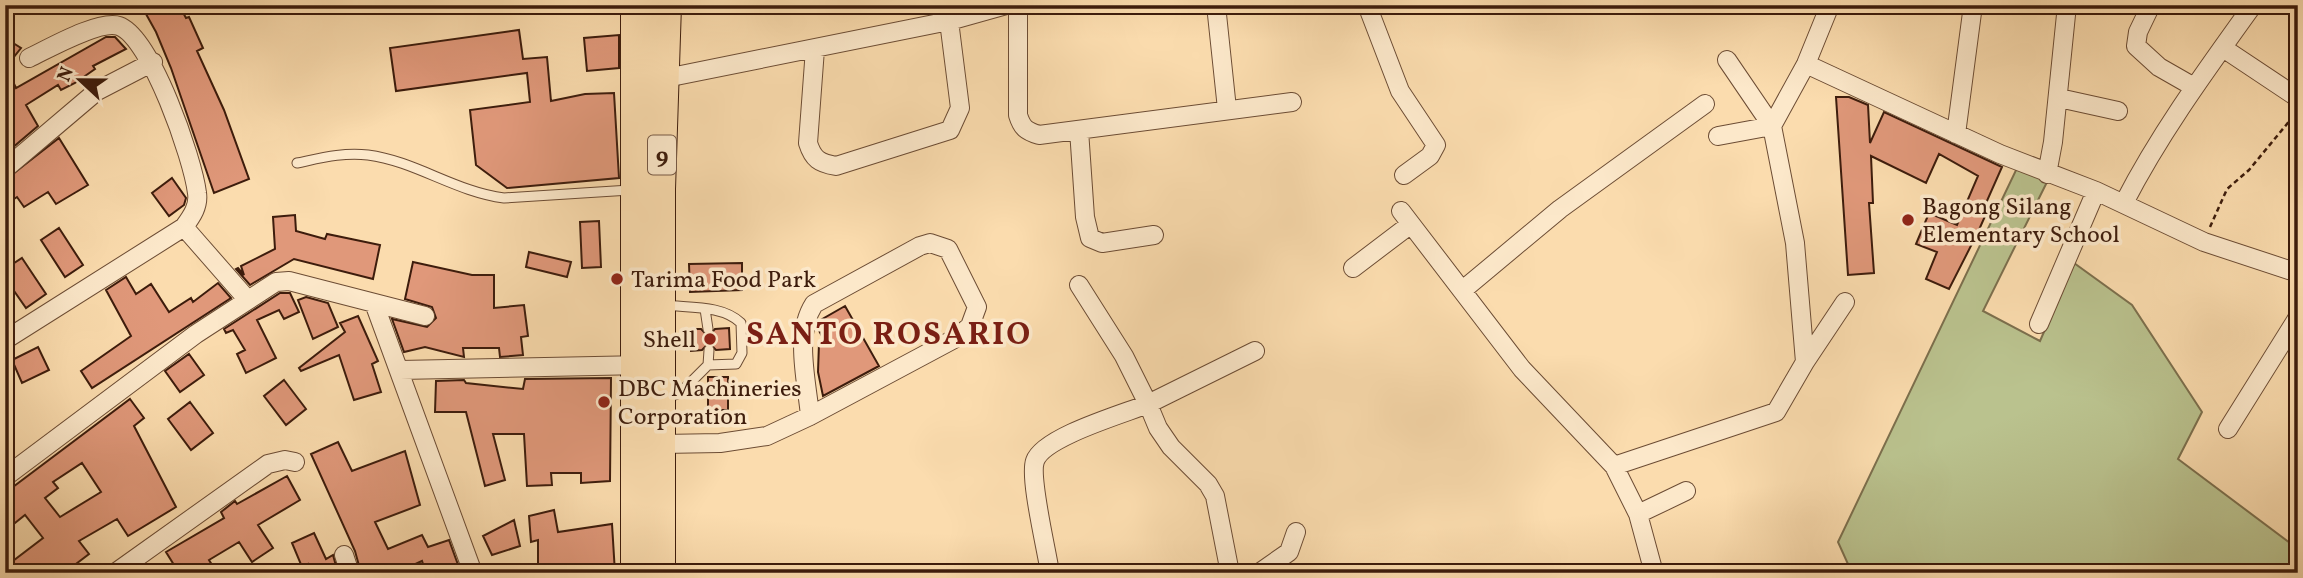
<svg xmlns="http://www.w3.org/2000/svg" width="2303" height="578" font-family="Vollkorn,serif">
<style>
.green{fill:#bac28e;stroke:#7c6f4d;stroke-width:2}
.building{fill:#e0987a;stroke:#3d1c0c;stroke-width:2;fill-rule:evenodd}
.lines{fill:none;stroke-linecap:round;stroke-linejoin:round}
.service-casing{stroke:#6c4c34;stroke-width:11}
.minor-casing{stroke:#6c4c34;stroke-width:20}
.trunk-casing{stroke:#3d1c0c;stroke-width:32}
.path{stroke:#3d1c0c;stroke-width:2.5;stroke-dasharray:5 3.5;stroke-linecap:butt}
.service{stroke:#fce8ca;stroke-width:9}
.minor{stroke:#fce8ca;stroke-width:18}
.trunk{stroke:#fbdcae;stroke-width:30}
.poi-dot{fill:#8f2418;stroke:#fce8ca;stroke-width:2.5}
.labels{text-anchor:middle;stroke-width:7;stroke-linejoin:round;paint-order:stroke}
.shield{fill:#fce8ca;stroke:#765945;stroke-width:2}
.shield-label{font-size:23px;font-weight:bold;fill:#3d1c0c}
.poi-label{font-size:24px;fill:#3d1c0c;stroke:#fce8ca;text-anchor:start}
.district-label{font-size:32px;font-weight:bold;letter-spacing:2px;fill:#7a1f14;stroke:#fce8ca}
</style>
<rect width="100%" height="100%" fill="#fbdcae"/>
<filter id="stains"><feTurbulence type="fractalNoise" baseFrequency=".00286" numOctaves="4"/><feColorMatrix values="0 0 0 0 .2 0 0 0 0 .09 0 0 0 0 .02 0 0 0 .5 -.17"/></filter>
<radialGradient id="worn" r=".72"><stop offset=".6" stop-color="#630" stop-opacity="0"/><stop offset="1" stop-color="#630" stop-opacity=".3"/></radialGradient>
<path class="green" d="M2018,166L2049,178L1983,311L2040,341L2074,263L2132,305L2202,412L2178,459L2298,549V573H1852L1838,542Z"/>
<path class="building" d="M141,5H179L186,18L189,17L203,48L197,51L224,110L249,179L214,193L171,68L156,32Z
M519,30L523,59L547,57L551,101L585,94L614,93L619,178L507,188L476,165L470,110L530,102L527,73L396,91L390,48Z
M619,35V68L587,71L584,38Z
M106,37H115L126,49L93,66L95,69L75,83L61,90L58,85L26,105L38,126L5,154V38L21,48L6,67L16,88Z
M1836,97H1849L1868,105L1870,143L1884,112L2002,167L1986,203L1990,205L1978,232L1949,289L1926,279L1937,252L1916,244L1929,213L1957,225L1978,176L1939,154L1926,183L1871,156L1873,203H1869L1874,273L1848,275Z
M59,138L88,185L56,204L48,192L24,207L17,197L5,205V180Z
M172,178L186,198L184,205L169,216L152,193Z
M295,215L296,231L325,239L327,234L380,245L373,279L294,259L250,285L236,269L238,268L244,275L241,266L275,249L273,217Z
M599,221L601,267L582,268L580,222Z
M59,228L83,265L65,277L41,240Z
M529,252L571,262L567,277L526,267Z
M22,258L46,294L26,308L5,278V269Z
M413,262L472,275H494V308L524,305L528,336L521,337L523,355L500,357L499,348H463L464,357L425,347L404,352L392,319L427,327L436,318L432,307L405,299Z
M742,263V290L690,292L689,264Z
M126,277L136,294L151,284L169,312L191,298L193,302L218,283L231,298L92,388L81,371L131,336L106,290Z
M280,293H290L299,312L284,319L279,310L257,320L276,358L246,373L237,354L245,350L233,330L226,333L224,329Z
M306,297L328,303L338,327L313,339L298,300Z
M845,306L879,366L823,396L818,372L819,343L823,338L817,327L819,321Z
M358,316L378,361L372,364L381,392L354,400L339,355L301,371L299,368L345,332L340,323Z
M729,328L730,349L716,350L709,343L702,350L691,351L690,329H701L708,336L715,329Z
M38,347L49,370L22,383L12,360Z
M189,354L204,375L180,392L165,371Z
M708,377H728V410H708Z
M611,378L610,481L581,483V473H551L552,485L527,486L524,434H493L505,480L485,486L466,412H435L436,381L464,380L466,383L523,389L525,379Z
M284,380L306,409L286,425L264,396Z
M130,399L144,418L134,426L176,507L128,536L117,519L79,541L89,554L64,573H15L9,564L43,538L25,515L5,531V493ZM82,463L101,492L60,517L45,498L58,488L53,482Z
M190,402L213,433L191,450L168,419Z
M338,442L352,471L405,451L420,505L375,522L388,549L422,535L428,547L449,540L461,573H426L422,561L396,573H361L355,551L311,454Z
M287,476L300,500L258,525L273,548L252,562L239,542L209,560L217,573H179L166,552L224,518L221,512L235,501L237,504Z
M554,510L558,532L612,524L615,573H538V540L531,542L529,516Z
M514,520L520,546L492,555L483,536Z
M314,533L326,559L333,555L338,573H297L309,567L308,564L302,567L292,543Z"/>
<g class="lines">
<g class="service-casing">
<path id="service" d="M297,163C321,158 343,152 368,155C415,161 456,192 504,198L630,190
M665,305C689,308 723,305 741,323L742,353L736,364L708,365L681,392L666,399
M705,309L708,329
M708,365L709,350"/>
</g>
<g class="minor-casing">
<path id="minor" d="M1018,5V115C1022,128 1026,131 1039,135L1292,102
M1216,5L1227,109
M1367,5L1400,91L1436,145L1430,156L1404,175
M2151,5L2138,32L2136,46L2159,67L2194,87
M2223,48L2298,98
M815,49L808,143C813,159 819,163 836,166L950,130L960,108L949,21
M1806,64L2000,154L2096,191L2204,242L2298,273
M666,78L949,21L1006,5
M2059,98L2118,111
M1079,130L1085,217L1090,238L1102,243L1154,235
M1956,134L1973,5
M1718,136L1772,126L1727,60
M5,169L97,91L153,62
M2047,174L2053,142L2067,5
M2124,203C2160,133 2207,69 2253,5
M1401,211L1522,369L1614,466L1638,514L1654,573
M184,227L247,299
M1353,268L1411,224
M1464,289L1560,209L1705,104
M374,303L473,573
M2039,324L2096,191
M5,340L184,227C192,216 199,206 197,193C193,159 151,37 119,26C100,19 48,49 29,58
M1805,362L1845,302
M400,370L644,365
M2228,429L2298,317
M662,444L720,443L767,436L810,416L956,338L970,326L977,307L948,249L930,243L920,246L814,304C794,335 807,381 810,416
M1614,466L1776,412L1805,362L1795,243L1772,126L1806,64L1830,5
M5,477L196,334L276,282L289,281L425,316
M1638,514L1686,491
M344,555L350,573
M115,573L268,464L285,460L295,462
M1050,573C1047,551 1029,478 1035,461C1043,437 1123,414 1148,404L1124,356L1079,285
M1230,573L1215,496L1208,484L1171,447L1158,428L1148,404L1255,351
M1259,573L1289,552L1296,532"/>
</g>
<g class="trunk-casing">
<path id="trunk" d="M636,573V5
M660,573V189L666,5"/>
</g>
<path class="path" d="M2210,227L2227,189L2249,170L2296,113"/>
<use href="#service" class="service"/>
<use href="#minor" class="minor"/>
<use href="#trunk" class="trunk"/>
</g>
<g class="poi-dot">
<circle cx="1908" cy="220" r="7"/>
<circle cx="617" cy="279" r="7"/>
<circle cx="710" cy="339" r="7"/>
<circle cx="604" cy="402" r="7"/>
</g>
<g class="labels">
<rect class="shield" x="648" y="135.5" width="28" height="39" rx="5"/>
<g class="shield-label">
<text x="662" y="163">9</text>
</g>
<g class="poi-label">
<text x="1922" y="214">Bagong Silang<tspan x="1922" dy="28">Elementary School</tspan></text>
<text x="631" y="287">Tarima Food Park</text>
<text x="696" y="347" text-anchor="end">Shell</text>
<text x="618" y="396">DBC Machineries<tspan x="618" dy="28">Corporation</tspan></text>
</g>
<g class="district-label">
<text x="889" y="344">SANTO ROSARIO</text>
</g>
</g>
<rect width="2303" height="578" fill="none" stroke="#fbdcae" stroke-width="28"/>
<rect x="7" y="7" width="2289" height="564" fill="none" stroke="#3d1c0c" stroke-width="3.5"/>
<rect x="14" y="14" width="2275" height="550" fill="none" stroke="#3d1c0c" stroke-width="2"/>
<g transform="translate(80 80) rotate(292)" stroke="#fce8ca" stroke-width="5" paint-order="stroke">
<path d="M0-5L12 26L0 18L-12 26Z" fill="#3d1c0c"/>
<text y="-10" font-size="19" font-weight="bold" text-anchor="middle" fill="#3d1c0c">N</text>
</g>
<rect width="100%" height="100%" filter="url(#stains)"/>
<rect width="100%" height="100%" fill="url(#worn)"/>
</svg>
